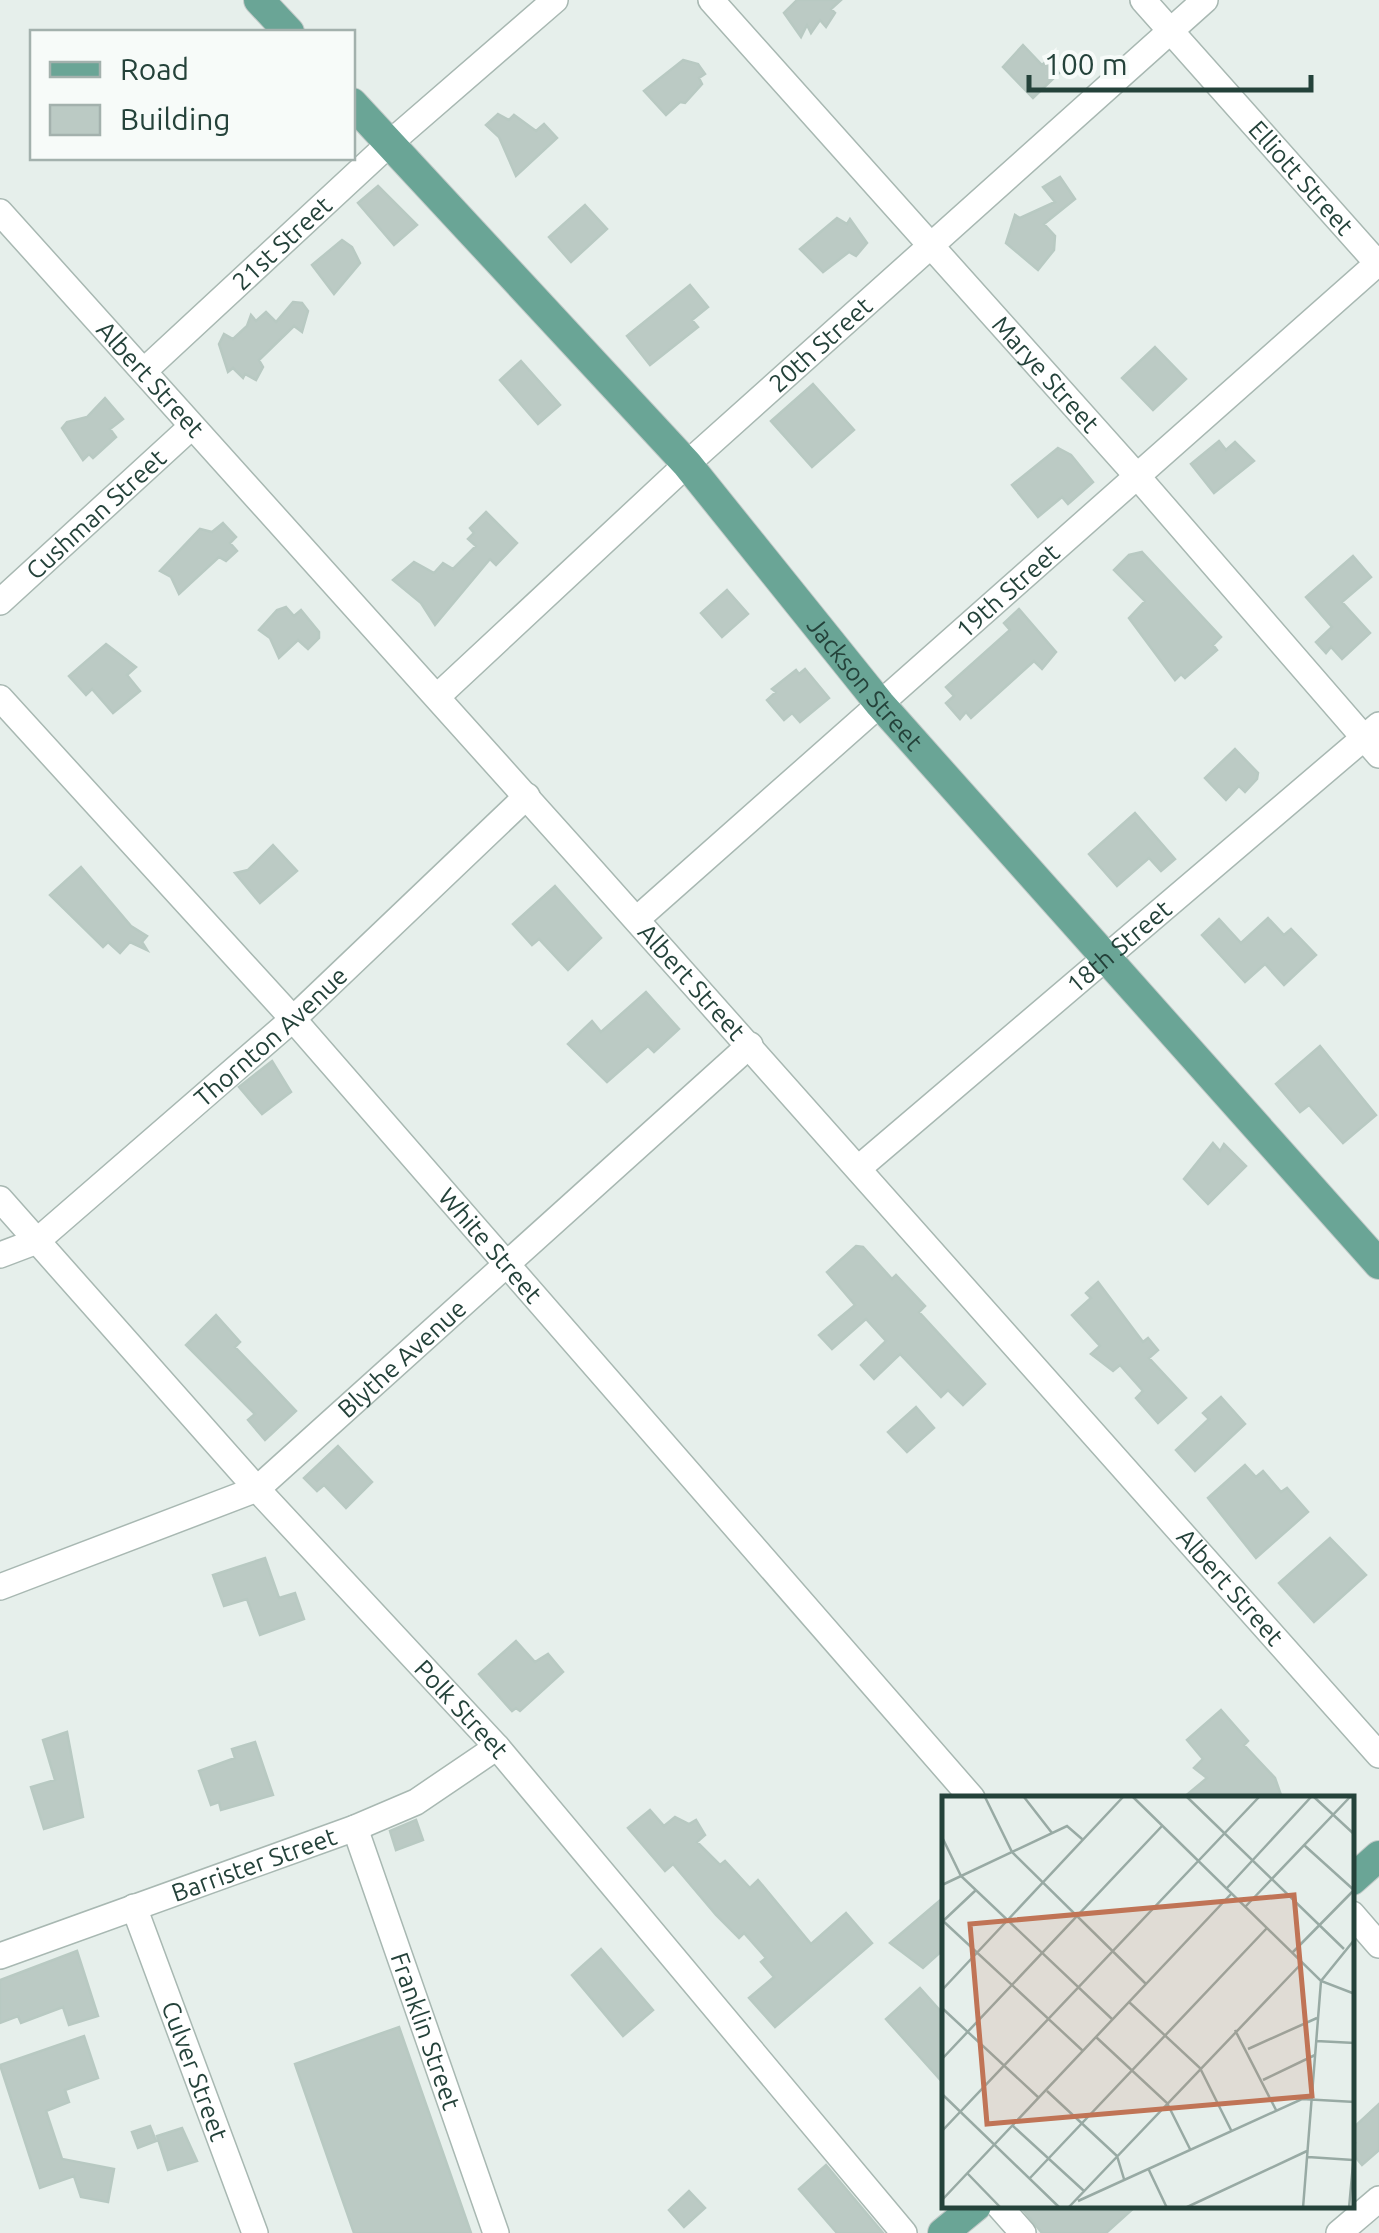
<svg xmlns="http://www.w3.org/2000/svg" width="1379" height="2233" font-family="Ubuntu,sans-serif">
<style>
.building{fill:#bbcac4;stroke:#b8c9c2;stroke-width:2.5}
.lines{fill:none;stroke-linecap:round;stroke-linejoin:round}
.minor-casing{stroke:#a8b8b2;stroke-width:28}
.major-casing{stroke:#c2cac8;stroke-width:32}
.minor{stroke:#fff;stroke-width:25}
.major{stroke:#6aa596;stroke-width:30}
.labels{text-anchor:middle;stroke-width:9;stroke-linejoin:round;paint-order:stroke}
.street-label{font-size:25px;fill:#24423a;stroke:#f7fbf9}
.inset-road{fill:none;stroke:#98aaa4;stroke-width:2.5}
.view{fill:#c07456;fill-opacity:0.15;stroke:#c07456;stroke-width:5}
.inset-edge{fill:none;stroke:#24423a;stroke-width:5}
</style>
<rect width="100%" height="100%" fill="#e6efeb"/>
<path class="building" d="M797,0H841L831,9L835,13L826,27L820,20L811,33L807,25L801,37L784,13Z
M1023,45L1042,65L1049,59L1059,73L1033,98L1003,67Z
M683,60L698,64L705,74L699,78L702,84L685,103L680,102L666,115L644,91Z
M498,114L509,120L514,115L536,131L544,124L557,138L516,176L499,137L486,125Z
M1060,177L1075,199L1044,224L1055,236L1054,250L1038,270L1006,243L1015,215L1020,218L1055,202L1043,187Z
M378,186L417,225L394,245L358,203Z
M585,205L607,229L571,262L549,237Z
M837,218L847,224L850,219L867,243L856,256L849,252L823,272L800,249Z
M342,240L352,247L360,263L334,294L312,265Z
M690,285L708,307L692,320L698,327L650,365L627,336Z
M293,302L302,303L308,311L302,332L294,326L259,360L263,367L256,380L245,374L243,378L233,368L228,372L219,344L224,334L233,339L247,326L251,315L256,321L266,312L276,322Z
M1155,347L1186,379L1153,410L1122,378Z
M521,361L560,405L538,424L500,380Z
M813,384L854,430L812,467L771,421Z
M105,398L123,419L110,429L116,437L93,458L89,454L83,460L62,428L67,422L87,417Z
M1219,441L1226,450L1235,442L1254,461L1214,493L1191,464Z
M1058,448L1071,455L1093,482L1068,504L1062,497L1038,517L1012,485Z
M486,512L517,543L496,565L490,559L435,625L421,603L393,580L414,562L434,573L443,563L453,569L476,546L468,539L474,533L470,528Z
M223,523L236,537L230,543L237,551L226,561L219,557L179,594L171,577L160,571L200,529L212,532Z
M1142,552L1221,637L1213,645L1217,650L1185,678L1181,674L1175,680L1129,618L1145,601L1114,570L1129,555Z
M1353,556L1371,577L1342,602L1370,633L1342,659L1331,647L1326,653L1316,642L1332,627L1306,597Z
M727,590L748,614L722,637L701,613Z
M286,607L294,616L301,610L319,632V638L308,649L298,640L279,658L270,638L259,630L277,610Z
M1019,609L1056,652L1042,669L1034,661L971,718L966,712L960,719L946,703L954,696L946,687L1010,630L1004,623Z
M106,644L136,667L127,675L140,691L113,713L92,689L86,695L69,676Z
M805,669L829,698L800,722L792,713L784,720L767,700L776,692L772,689L796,670L799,674Z
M1235,749L1258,773L1257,779L1245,792L1239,786L1226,800L1205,778Z
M1135,813L1175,859L1161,871L1149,858L1117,886L1089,854Z
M273,845L297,871L260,903L235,873L248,870Z
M81,867L131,926L147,936L142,942L147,950L130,942L120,953L108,942L103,947L50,895Z
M555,886L601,938L568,970L539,939L532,945L513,924Z
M1268,918L1284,935L1291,929L1316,955L1284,985L1265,964L1245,982L1202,935L1219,919L1241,943Z
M646,992L679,1029L654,1052L648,1046L607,1082L568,1044L592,1021L601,1032Z
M1320,1046L1376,1115L1343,1143L1309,1105L1300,1112L1276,1084Z
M272,1061L291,1092L262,1114L239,1087Z
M1213,1143L1220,1151L1224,1144L1246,1166L1208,1204L1184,1179Z
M856,1246L863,1247L892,1279L896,1275L925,1306L919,1312L985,1384L963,1405L948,1390L941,1397L900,1354L874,1379L861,1365L886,1341L866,1319L832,1349L819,1335L855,1305L827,1272Z
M1098,1282L1143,1342L1148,1338L1158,1350L1149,1358L1186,1398L1158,1423L1136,1398L1143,1391L1120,1365L1113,1371L1091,1354L1100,1346L1072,1315L1091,1298L1086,1293Z
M216,1315L240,1342L235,1347L296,1411L265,1440L248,1420L255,1414L186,1345Z
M1221,1397L1245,1424L1195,1471L1176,1450L1209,1419L1203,1413Z
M916,1407L934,1428L907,1452L888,1432Z
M338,1446L372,1482L346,1508L324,1485L317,1491L304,1478Z
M1245,1465L1256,1477L1263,1471L1281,1492L1287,1488L1308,1512L1256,1558L1208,1498Z
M1330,1538L1366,1575L1314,1622L1279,1583Z
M265,1558L279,1598L295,1593L304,1619L260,1635L247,1599L224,1606L213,1575Z
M516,1641L535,1662L548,1654L563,1672L520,1711L516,1708L512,1711L479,1674Z
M1221,1710L1248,1741L1244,1745L1275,1778L1282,1798H1183L1207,1778L1194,1768L1203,1759L1187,1740Z
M67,1732L83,1817L44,1829L31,1787L55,1780L43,1740Z
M255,1742L273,1795L221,1810L219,1802L211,1805L199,1771L235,1758L232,1749Z
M650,1810L664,1826L675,1817L689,1824L696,1820L705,1835L697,1842L720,1865L725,1861L750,1888L758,1880L811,1944L846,1913L872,1943L775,2027L749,1998L774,1977L761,1962L766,1958L744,1933L739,1938L716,1915L673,1864L665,1871L628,1828Z
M416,1820L423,1840L396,1850L390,1831Z
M944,1897V1949L923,1968L890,1943Z
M601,1949L653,2010L623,2036L572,1975Z
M77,1951L98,2016L69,2025L63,2007L21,2023L18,2016L0,2023V1980Z
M920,1988L944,2015V2084L886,2019Z
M399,2027L471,2233H354L295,2064Z
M84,2036L98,2078L65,2090L69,2102L46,2111L62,2159L114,2169L108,2202L81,2197L74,2176L40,2188L0,2065Z
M1379,2104V2150L1362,2165L1352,2153V2129Z
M150,2126L156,2141L138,2148L132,2132Z
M182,2128L197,2161L168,2170L157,2136Z
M826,2165L883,2233H837L799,2189Z
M689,2191L705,2208L684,2227L669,2210Z
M1020,2206H1136L1106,2233H1042Z"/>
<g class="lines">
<g class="minor-casing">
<g id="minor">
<path id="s1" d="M711,0L1137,476L1379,755"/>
<path id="s2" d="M1143,0L1379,265"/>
<path id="s3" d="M0,212C462,724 923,1238 1379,1755"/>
<path id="s4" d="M144,371L390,143L555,0"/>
<path id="s5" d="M0,602L190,428"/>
<path id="s6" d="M439,695L687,464L1205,0"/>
<path id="s7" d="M0,698L293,1019L972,1798"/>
<path id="s8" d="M637,919L1379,262"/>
<path id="s9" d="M860,1167L1379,725"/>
<path id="s10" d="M0,1199L257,1489L497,1747L904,2233"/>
<path id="s11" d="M0,1255L37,1241L293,1019L527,796"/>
<path id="s12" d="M0,1587L257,1489L750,1045"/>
<path id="s13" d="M355,1828L496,2233"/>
<path id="s14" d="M134,1907L255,2233"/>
<path d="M1352,1914L1379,1945"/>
<path id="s15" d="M0,1956L355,1828L416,1802L497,1747"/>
<path d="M999,2206L1023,2233"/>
<path d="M1339,2233L1379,2199"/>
</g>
</g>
<g class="major-casing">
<g id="major">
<path d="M259,0L289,32"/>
<path id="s16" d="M352,103L687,464L880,704L1379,1264"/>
<path d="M1352,1880L1379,1856"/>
<path d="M943,2233L976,2206"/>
</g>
</g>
<use href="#minor" class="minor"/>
<use href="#major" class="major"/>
</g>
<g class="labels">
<g class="street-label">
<text dy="9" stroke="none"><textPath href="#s2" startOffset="238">Elliott Street</textPath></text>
<text dy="9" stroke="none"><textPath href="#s4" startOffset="188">21st Street</textPath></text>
<text dy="9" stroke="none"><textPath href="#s6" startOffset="518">20th Street</textPath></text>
<text dy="9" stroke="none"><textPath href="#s1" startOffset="502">Marye Street</textPath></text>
<text dy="9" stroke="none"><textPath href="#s3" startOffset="225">Albert Street</textPath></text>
<text dy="9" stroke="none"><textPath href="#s5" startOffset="130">Cushman Street</textPath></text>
<text dy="9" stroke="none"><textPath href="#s8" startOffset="495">19th Street</textPath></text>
<text dy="9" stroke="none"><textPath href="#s16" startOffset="775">Jackson Street</textPath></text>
<text dy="9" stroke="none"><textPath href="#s9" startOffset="340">18th Street</textPath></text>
<text dy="9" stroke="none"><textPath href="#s3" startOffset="1035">Albert Street</textPath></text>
<text dy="9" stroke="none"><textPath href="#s11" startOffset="350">Thornton Avenue</textPath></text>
<text dy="9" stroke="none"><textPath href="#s7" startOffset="735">White Street</textPath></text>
<text dy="9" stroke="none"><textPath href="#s12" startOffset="470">Blythe Avenue</textPath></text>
<text dy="9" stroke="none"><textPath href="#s3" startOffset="1845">Albert Street</textPath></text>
<text dy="9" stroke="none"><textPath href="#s10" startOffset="688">Polk Street</textPath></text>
<text dy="9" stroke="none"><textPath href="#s15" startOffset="270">Barrister Street</textPath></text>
<text dy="9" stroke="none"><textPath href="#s13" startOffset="215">Franklin Street</textPath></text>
<text dy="9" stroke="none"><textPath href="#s14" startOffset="175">Culver Street</textPath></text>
</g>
</g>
<g transform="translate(942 1796)">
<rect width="412" height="412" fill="#e6efeb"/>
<path class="inset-road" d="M43,1L70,56L204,188M82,1L110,37M191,1L379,185L413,198M245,1L402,153M372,1L413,39M0,41L19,80L171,224M362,49L413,95M0,89L125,30L140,43M285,92L369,1M304,110L408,1M0,124L141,255M0,126L34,94M351,156L413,93M0,194L181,1M187,206L258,272L289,334M0,212L97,302M293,234L334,314M154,241L225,307L248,353M374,245L413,247M306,253L375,222M0,263L220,30M321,284L373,259M105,295L175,360L182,383M0,298L118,412M71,330L142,395M0,335L317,1M366,361L411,364M206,372L225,412M26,378L59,412M88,382L325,132M0,404L289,98M136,405L360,303L413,306M126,412L360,167M243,412L365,355M361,412L379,185L413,143M407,412L413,346"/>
<path class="view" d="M352,99L370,300L45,328L28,128Z"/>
<rect width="412" height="412" class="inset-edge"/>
</g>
<rect x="30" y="30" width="325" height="130" fill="#f7fbf9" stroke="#a3b1ad" stroke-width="2.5"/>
<rect x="50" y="62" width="50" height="15" fill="#6aa596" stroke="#a3b1ad" stroke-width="2.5"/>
<text x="120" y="80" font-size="30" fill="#24423a">Road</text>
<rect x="50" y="105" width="50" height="30" fill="#bbcac4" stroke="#a3b1ad" stroke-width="2.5"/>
<text x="120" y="130" font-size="30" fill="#24423a">Building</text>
<path d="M1029 75v15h282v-15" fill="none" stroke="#24423a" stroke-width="5"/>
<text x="1044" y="75" font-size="30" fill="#24423a" stroke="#f7fbf9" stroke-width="8" paint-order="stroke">100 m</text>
</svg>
